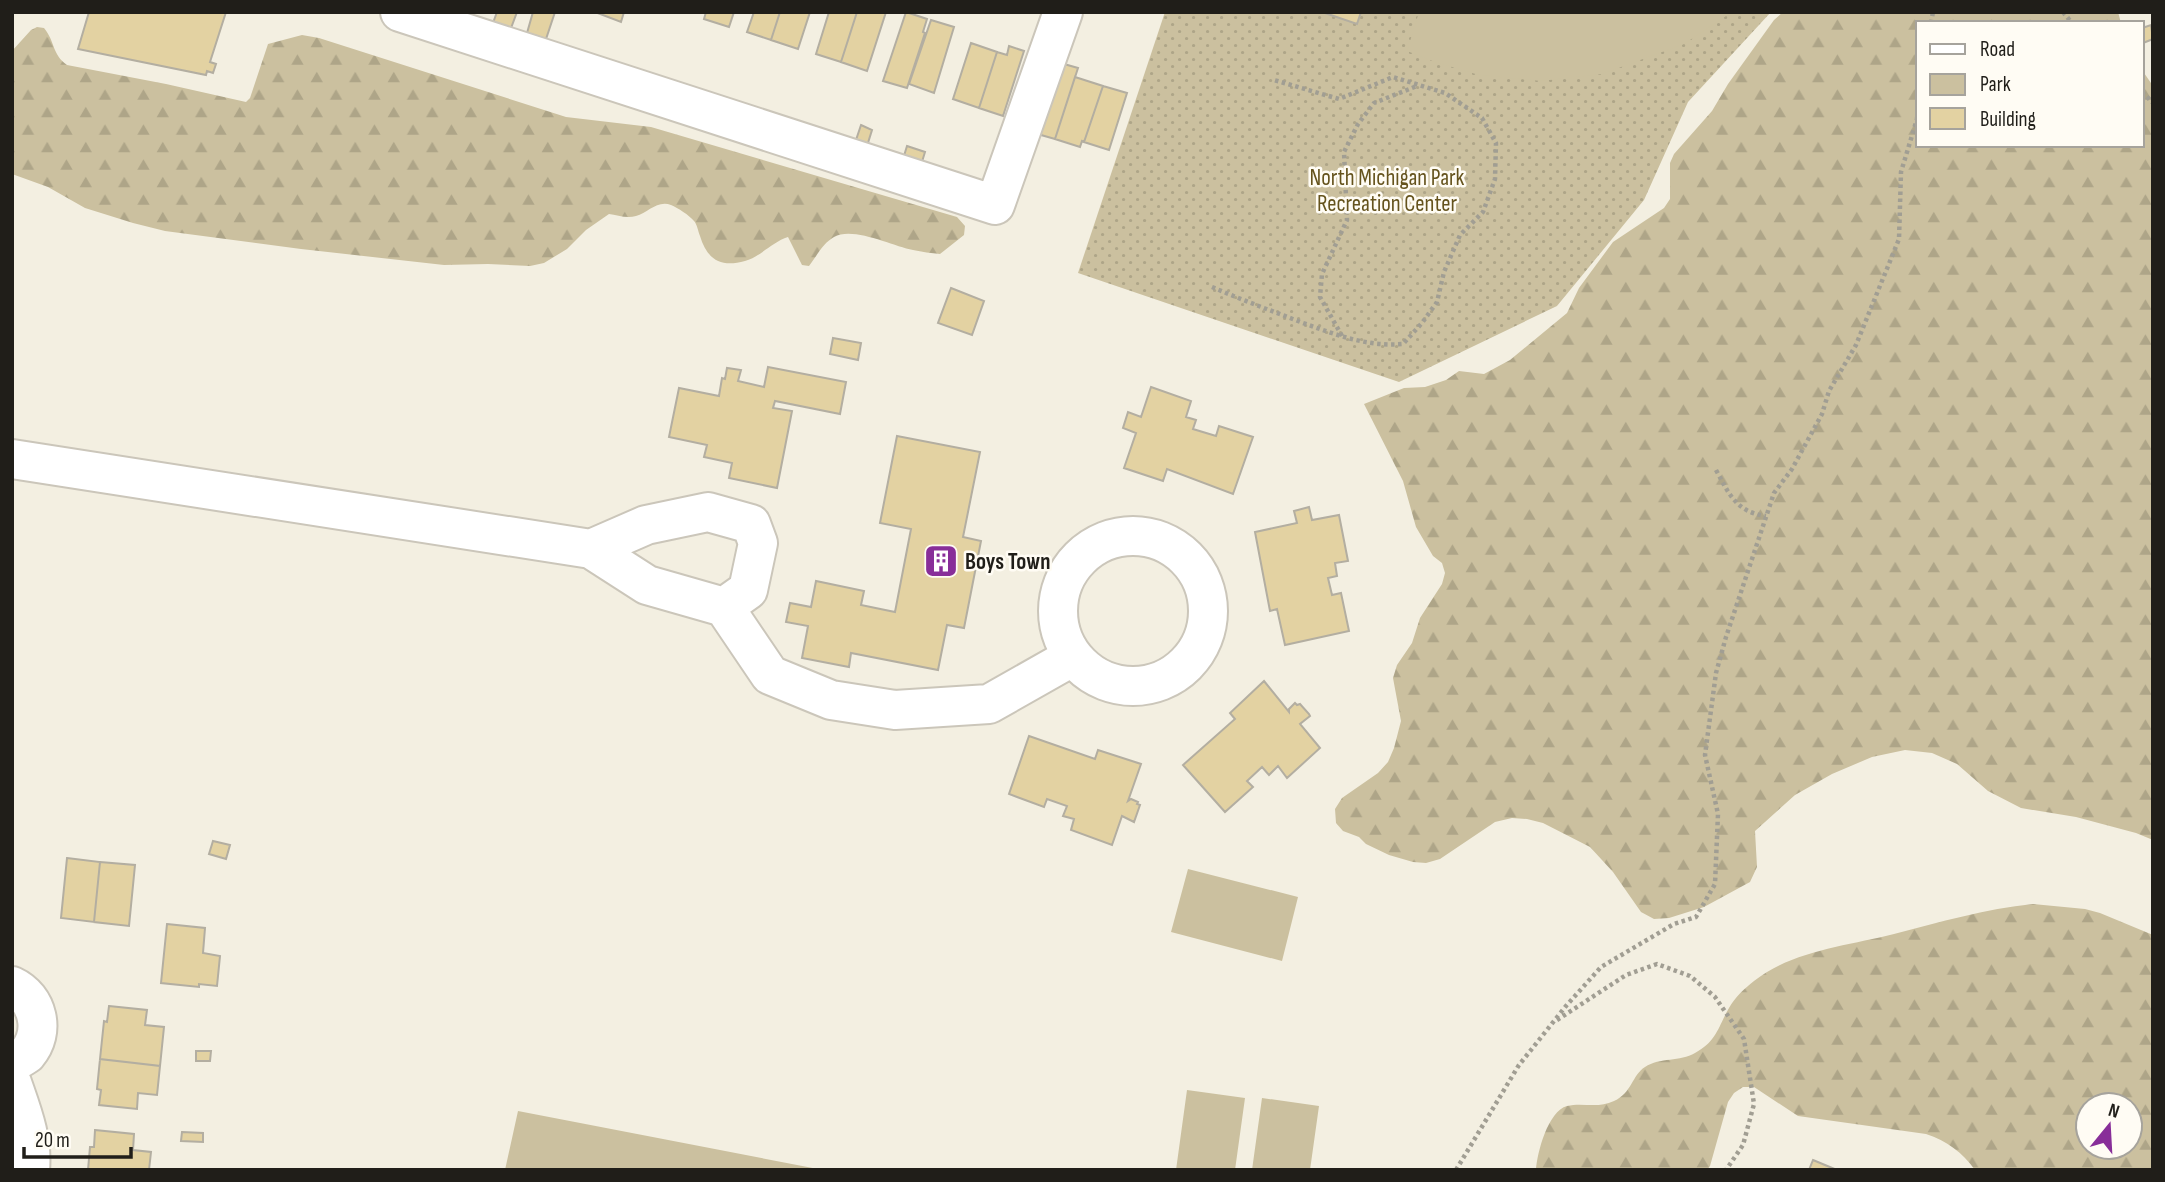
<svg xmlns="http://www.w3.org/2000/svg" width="2165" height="1182" font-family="'Sofia Sans Condensed',sans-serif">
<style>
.green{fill:url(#green-dots)}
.forest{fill:url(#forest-firs);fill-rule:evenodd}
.pitch{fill:#cbc09f}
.building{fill:#e3d2a2;stroke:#b3aea1;stroke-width:2}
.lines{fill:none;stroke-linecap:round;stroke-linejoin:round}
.minor-casing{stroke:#cbc6ba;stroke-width:42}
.path{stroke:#a19e93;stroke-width:4.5;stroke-dasharray:3.5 3.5;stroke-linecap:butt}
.minor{stroke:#fff;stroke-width:38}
.labels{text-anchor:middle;stroke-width:5;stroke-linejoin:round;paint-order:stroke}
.park-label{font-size:23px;fill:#65531d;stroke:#fffcf4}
.poi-label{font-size:23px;font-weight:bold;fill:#201e19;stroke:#fffcf4;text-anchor:start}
</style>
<defs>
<pattern id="green-dots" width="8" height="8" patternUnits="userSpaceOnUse" patternTransform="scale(1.75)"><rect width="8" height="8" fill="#cbc09f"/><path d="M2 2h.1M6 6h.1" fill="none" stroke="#aea588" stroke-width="1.8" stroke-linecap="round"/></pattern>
<pattern id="forest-firs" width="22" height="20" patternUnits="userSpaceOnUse" patternTransform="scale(1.75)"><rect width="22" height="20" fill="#cbc09f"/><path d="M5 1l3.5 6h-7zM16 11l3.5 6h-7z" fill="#aea588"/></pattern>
</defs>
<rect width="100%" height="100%" fill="#f3efe1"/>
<path class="green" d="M1165,12H1771L1688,102L1644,200L1557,306L1399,382L1078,273Z"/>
<path class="forest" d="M1783,12H2118L2121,23H1918V145H2142V70L2153,86V840L2136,833L2076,817L2021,808L1988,791L1957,764L1932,753L1905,750L1872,757L1832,774L1795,795L1755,831L1757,867L1750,882L1704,907L1669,918L1654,919L1641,912L1613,872L1590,847L1543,823L1527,819L1512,818L1495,822L1440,859L1426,863L1413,862L1389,855L1366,844L1359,837L1343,831L1336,823L1335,809L1342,798L1378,773L1388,762L1394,748L1401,721L1393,678L1397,665L1412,643L1420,618L1442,584L1445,573L1442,563L1433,556L1416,527L1403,481L1364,404L1404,388L1425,387L1446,380L1459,371L1484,374L1510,360L1567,313L1579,288L1613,242L1664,208L1670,199V163L1674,154L1712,111L1728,84L1774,20Z
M37,27L44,28C55,41 52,55 67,65L166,84L246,102L250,98L268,44L302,35L319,38L566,117L651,127L957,217L965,226L964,235L940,254C931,253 922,252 913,250C892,246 853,226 834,237C823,243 816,257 809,266L802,265L788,237C772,242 760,257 745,261C720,268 707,259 700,236C698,231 697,224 694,221C689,215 678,208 671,205C657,200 648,213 636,216C627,219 617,215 609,214L586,230L567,249L544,263L530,266L488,264L444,265L301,249L165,231L133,223L85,208L48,187L12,174V51L31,30Z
M2033,904L2085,909L2100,913L2153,935V1170H1975C1962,1152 1947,1141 1926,1134L1798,1116L1754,1087H1743L1734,1093L1728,1102L1710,1166L1707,1170H1536C1537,1153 1548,1111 1567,1106C1583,1102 1597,1109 1614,1101C1632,1093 1632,1075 1645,1067C1660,1057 1680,1062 1695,1053C1717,1041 1718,1027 1729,1008C1735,997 1745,988 1754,981C1794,950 1847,946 1894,934C1940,922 1985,909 2033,904ZM2088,1105H2130V1147H2088Z"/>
<path class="pitch" d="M1419,12H1732L1684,44L1602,74L1541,81L1479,75L1435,62L1407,51Z
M1188,869L1298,897L1282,961L1171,932Z
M1187,1090L1245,1098L1235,1170H1176Z
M1262,1098L1319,1106L1310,1170H1252Z
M518,1111L823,1170H505Z"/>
<path class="building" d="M89,12H226L210,62L216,64L213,73L207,71L206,75L78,49Z
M497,12H517L511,28L493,23Z
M533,12H555L546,39L527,33Z
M595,12H624L621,22Z
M706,12H734L729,27L704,19Z
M754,12H780L771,40L747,32Z
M780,12H810L798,49L771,40Z
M829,12H857L841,62L816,54Z
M857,12H886L867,71L841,62Z
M906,12L927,19L923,32L925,33L907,88L883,81Z
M1322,12H1361L1357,24Z
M931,20L954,27L934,93L909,84Z
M2151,25L2153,39L2143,43L2142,28Z
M971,43L997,52L979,108L953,99Z
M1009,46L1024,51L1003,116L979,108L997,52L1007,55Z
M1057,62L1078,68L1055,139L1034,133Z
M1075,77L1103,86L1084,142L1082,141L1080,147L1055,139Z
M1103,86L1127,93L1109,150L1084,142Z
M861,125L872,130L867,146L855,143Z
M907,146L925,152L921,165L903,159Z
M951,288L984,301L972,335L938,323Z
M833,338L861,343L858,360L830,354Z
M768,367L846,382L840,414L775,401L773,408L792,411L777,488L729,478L732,463L704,457L707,445L669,437L679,388L719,396L722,378L725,379L727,368L741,370L738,381L764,387Z
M1151,387L1191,401L1186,417L1196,420L1193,429L1216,436L1219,426L1253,437L1233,494L1167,469L1163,481L1124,468L1136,433L1123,428L1128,412L1141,417Z
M897,436L980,452L963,537L981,541L964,628L947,625L938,670L851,653L849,667L802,658L808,626L786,622L790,603L811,607L816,581L864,591L861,605L895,612L911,529L880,523Z
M1309,507L1312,520L1339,515L1348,561L1335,563L1337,576L1328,578L1332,595L1341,593L1349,631L1285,645L1277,609L1270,611L1255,532L1297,523L1294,511Z
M1264,681L1289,712V709L1295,703L1297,705L1300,704L1309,714L1310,716L1300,724L1320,748L1287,778L1278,766L1269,775L1262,767L1247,781L1253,787L1225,812L1183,765L1235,719L1230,713Z
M1029,736L1095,759L1098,750L1141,764L1128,801L1131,799L1138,802L1137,804L1140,805L1134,822L1122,816L1112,845L1071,830L1074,819L1063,816L1067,806L1047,799L1044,807L1009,794Z
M213,841L230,845L226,859L209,854Z
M67,858L100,862L94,922L61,918Z
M100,862L135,865L129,926L94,922Z
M167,924L205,928L203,953L220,956L217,986L199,984V987L161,983Z
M109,1006L147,1010L145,1025L164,1027L160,1066L100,1059L104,1021L107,1022Z
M196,1051H211L210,1061H196Z
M100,1059L160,1066L157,1095L138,1093L137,1109L99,1105L101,1090L97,1089Z
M95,1130L134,1134L133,1150L151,1152L149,1170H88L90,1147H94Z
M182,1132L203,1133V1142L181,1141Z
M1813,1160L1837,1170H1809Z"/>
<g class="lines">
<g class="minor-casing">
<path id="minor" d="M400,12L995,205L1063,12
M12,459L591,549L647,585L724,607L748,590L758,543L751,524L708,512L646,525L591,549
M1058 611a75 75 0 1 1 150 0a75 75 0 1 1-150 0Z
M724,607L770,675L831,700L895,710L989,704L1072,657
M12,986C38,998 46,1032 27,1054C23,1057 17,1060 12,1063
M12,1083C22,1112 33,1139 30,1170"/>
</g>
<path class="path" d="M2063,12L2072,23
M1931,23L1933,12
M2142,92L2153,103
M1212,287C1242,300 1272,311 1303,323C1337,335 1367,347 1403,344L1422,323L1437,302L1444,272L1460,235L1483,212L1495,179L1496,143L1482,118L1445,93L1393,77L1339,99L1274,80
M1342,336L1320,297L1322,274L1347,220L1344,152L1358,124L1374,103L1417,86
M1716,470C1729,494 1736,512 1766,516
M1557,1020L1626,975L1657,964L1690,976L1715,997L1744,1039L1754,1104L1743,1145L1726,1170
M1456,1170L1519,1065L1566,1006L1601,967L1674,924L1696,917L1715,884L1718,814L1705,755L1716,673L1726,637L1774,493L1792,469L1822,414L1829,391L1856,345L1899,239L1901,172L1917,119L1918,104"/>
<use href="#minor" class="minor"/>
</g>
<defs>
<g id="building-square" transform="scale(1.75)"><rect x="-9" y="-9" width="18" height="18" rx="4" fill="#882e99" stroke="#fffcf4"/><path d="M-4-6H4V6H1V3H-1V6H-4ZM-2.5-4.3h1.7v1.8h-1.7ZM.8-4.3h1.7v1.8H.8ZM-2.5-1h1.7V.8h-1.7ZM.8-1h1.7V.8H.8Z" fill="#fff"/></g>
</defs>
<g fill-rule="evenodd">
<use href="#building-square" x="941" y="561"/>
</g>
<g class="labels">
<g class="park-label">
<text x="1387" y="185">North Michigan Park<tspan x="1387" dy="26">Recreation Center</tspan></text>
</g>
<g class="poi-label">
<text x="965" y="569">Boys Town</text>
</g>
</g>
<rect width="2165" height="1182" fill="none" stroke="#201e19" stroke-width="28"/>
<rect x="1916" y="21" width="228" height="126" fill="#fffcf4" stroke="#a6a39c" stroke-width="2"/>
<rect x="1930" y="44" width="35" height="10" fill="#ffffff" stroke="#a6a39c" stroke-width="2"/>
<text x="1980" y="56" font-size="21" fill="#201e19">Road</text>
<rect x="1930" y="74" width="35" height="21" fill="#cbc09f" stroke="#a6a39c" stroke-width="2"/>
<text x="1980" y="91" font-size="21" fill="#201e19">Park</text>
<rect x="1930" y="108" width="35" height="21" fill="#e3d2a2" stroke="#a6a39c" stroke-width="2"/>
<text x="1980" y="126" font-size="21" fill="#201e19">Building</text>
<g transform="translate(2109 1126) rotate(18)"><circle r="33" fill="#fffcf4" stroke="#a6a39c" stroke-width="2"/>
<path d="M0-5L12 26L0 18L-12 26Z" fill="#882e99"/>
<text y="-10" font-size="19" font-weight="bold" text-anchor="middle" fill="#201e19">N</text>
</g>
<path d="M24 1147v10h107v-10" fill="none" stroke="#201e19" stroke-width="3.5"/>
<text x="35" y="1147" font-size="21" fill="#201e19" stroke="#fffcf4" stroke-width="5" paint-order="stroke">20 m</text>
</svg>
